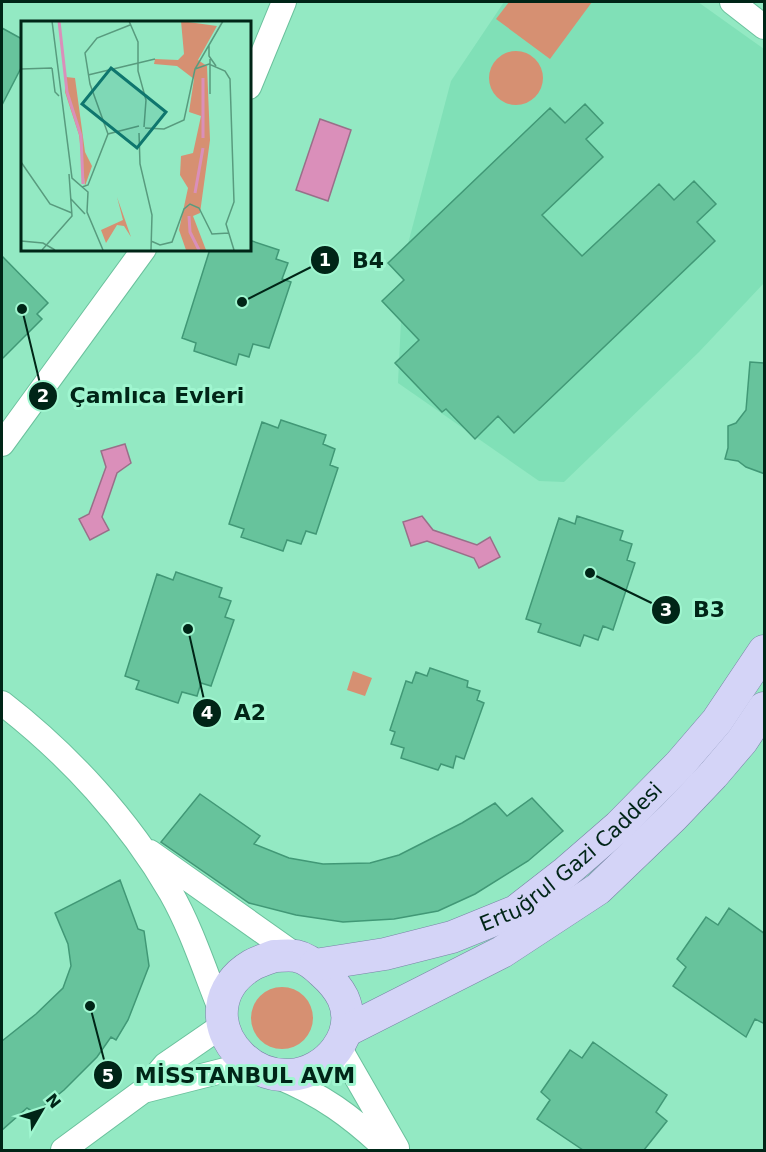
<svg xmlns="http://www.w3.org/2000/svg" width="766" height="1152" font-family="'DejaVu Sans',sans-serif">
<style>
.built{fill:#80e0b7}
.green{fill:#d69072}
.water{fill:#da8fba;stroke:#996f89;stroke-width:1.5}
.building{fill:#67c39c;stroke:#419876;stroke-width:1.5}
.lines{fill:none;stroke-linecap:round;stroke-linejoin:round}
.minor-casing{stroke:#6bc19d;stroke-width:26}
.major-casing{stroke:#7784a5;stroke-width:33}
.minor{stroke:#fff;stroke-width:24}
.major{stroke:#d4d4f7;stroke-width:32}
.labels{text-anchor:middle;stroke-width:6;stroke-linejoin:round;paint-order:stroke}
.street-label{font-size:21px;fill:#002517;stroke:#a0f6d0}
.inset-river{fill:none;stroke:#da8fba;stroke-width:3}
.inset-road{fill:none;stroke:#589b7e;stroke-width:1.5}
.view{fill:#0f766e;fill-opacity:0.15;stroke:#0f766e;stroke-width:3}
.inset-edge{fill:none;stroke:#002517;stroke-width:3}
.leader{fill:none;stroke:#002517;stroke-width:2}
.callout-dot{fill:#002517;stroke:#a0f6d0;stroke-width:2}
.mark-label{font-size:18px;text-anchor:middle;font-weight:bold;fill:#fff}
.callout-label{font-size:22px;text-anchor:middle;font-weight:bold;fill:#002517;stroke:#a0f6d0;stroke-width:6;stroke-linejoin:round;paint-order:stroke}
</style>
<rect width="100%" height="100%" fill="#93e9c3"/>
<path class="built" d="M504,2H698L764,49V283L699,352L564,482L539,481L398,383L404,259L451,81Z"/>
<path class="green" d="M509,2H592L550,59L496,19Z
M489 78a27 27 0 1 1 54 0a27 27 0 1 1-54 0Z
M353,671L372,678L365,696L347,690Z
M251 1018a31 31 0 1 1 62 0a31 31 0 1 1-62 0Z"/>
<path class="water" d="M320,119L351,130L328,201L296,190Z
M125,444L131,463L117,473L102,517L109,530L90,540L79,519L89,514L106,467L101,451Z
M422,516L433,530L477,545L490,537L500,557L479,568L474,558L427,541L411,546L403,522Z"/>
<path class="building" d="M2,28L22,39V66L2,105Z
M585,104L603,123L586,139L603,157L542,215L582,256L659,184L674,200L694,181L716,204L697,222L715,241L514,433L498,416L475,439L446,409L442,412L395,363L419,340L382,301L404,280L388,263L550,108L565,123Z
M249,240L279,250L276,259L288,263L282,279L291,282L269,348L253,344L249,357L239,354L236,365L194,351L196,343L182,338L210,249H249Z
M2,256L48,303L37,314L42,319L2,359Z
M750,362L765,363V474L746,467L738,461L725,459L728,448V426L736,423L746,410Z
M281,420L326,435L323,444L335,449L330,465L338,468L316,534L306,531L301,544L287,540L283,551L241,537L244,529L229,524L262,422L278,428Z
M577,516L623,531L620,540L632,544L627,560L635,563L613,630L603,626L598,640L584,635L580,646L538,632L541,624L526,619L559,518L575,524Z
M176,572L222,588L219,597L231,601L225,617L234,620L211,686L201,683L197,696L182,692L178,703L136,689L139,681L125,676L157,574L173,580Z
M430,668L468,681L467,687L480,691L477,700L484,703L464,759L456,756L453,768L441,764L438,770L401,758L404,748L391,744L395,732L390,730L406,681L412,683L416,672L427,676Z
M200,794L260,836L254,844L289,858L323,864L370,863L399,855L462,823L495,803L507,816L532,798L563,831L528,861L475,894L438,911L394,919L343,922L296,915L249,903L161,842Z
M120,880L138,929L144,931L149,966L128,1020L116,1040L111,1037L97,1057L64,1090L35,1113L27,1108L2,1130V1041L36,1014L63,988L71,966L68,944L55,913Z
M729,908L765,934V1024L755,1019L746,1037L673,986L686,967L677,959L706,917L718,925Z
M593,1042L667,1095L656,1112L667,1121L644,1150H583L537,1119L550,1100L541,1092L570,1050L582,1058Z"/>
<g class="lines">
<g class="minor-casing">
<path id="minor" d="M732,2L764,27
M249,87L284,2
M2,444L144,249
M2,703C68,754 129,820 171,893C192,930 205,972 221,1011
M150,852L297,956
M339,1047L397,1148
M276,1076C322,1095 351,1116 387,1150
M143,1091L249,1064
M63,1150L143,1091L165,1065L223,1025"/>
</g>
<g class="major-casing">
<g id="major">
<path d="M274,956C281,956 289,955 296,956C306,958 316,966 323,973C331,980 338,988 343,998C359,1034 327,1073 290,1075C271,1076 255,1070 241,1056C212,1027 216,986 252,965C259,961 267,959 274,956Z"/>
<path id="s1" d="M315,965L385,954L452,937L516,911L566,872L619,826L680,764L717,721L764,651"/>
<path d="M346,1031L502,952L598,889L673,817L713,775L742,741L764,708"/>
</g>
</g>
<use href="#minor" class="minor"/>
<use href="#major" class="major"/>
</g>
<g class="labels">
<g class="street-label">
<text dy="7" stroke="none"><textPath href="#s1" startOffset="285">Ertuğrul Gazi Caddesi</textPath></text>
</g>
</g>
<g transform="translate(21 21)">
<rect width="230" height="230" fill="#93e9c3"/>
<path d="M160,0L196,5L177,39L186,45L189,119L179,192L172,195L185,229H165L158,209L167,167L159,154L160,135L172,132L180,95L168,91L173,58L156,45L133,43L134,38L157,39L163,33ZM45,56L54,57L64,131L71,145L64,165L58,114L44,71ZM96,176L110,216L103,205L96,204L85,222L80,209L102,199Z" fill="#d69072"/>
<path class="inset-river" d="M38,0L46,71L60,115L62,163M182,117V57M174,172L182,127M168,195L169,211L178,229"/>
<path class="inset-road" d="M31,0L51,157L67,171L66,191L82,229M108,0L117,21V50L125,79L123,106M188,24V35L195,45M31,47L34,71L38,75M0,48L31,47M174,48L188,43L204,50L209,58L213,181L205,203L213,229M67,54L134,38M189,73V38M124,107L143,108L163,99L174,48L202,0M118,112L119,143L131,194L130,229M87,113L69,63L64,32L76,17L109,4M0,141L29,183L51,192M61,166L67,164L87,113L118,105M50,178L64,193M0,220L22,222L34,229M130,220L139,224L151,221L163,188L169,183L178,187L191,213L208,212M21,229L51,195L48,153"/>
<path class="view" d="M90,47L145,91L116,127L61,83Z"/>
<rect width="230" height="230" class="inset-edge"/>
</g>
<path class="leader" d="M242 302L325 260M22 309L43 396M590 573L666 610M188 629L207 713M90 1006L108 1075"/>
<g class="callout-dot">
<circle cx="242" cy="302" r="6"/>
<circle cx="22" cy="309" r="6"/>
<circle cx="590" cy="573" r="6"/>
<circle cx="188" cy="629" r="6"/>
<circle cx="90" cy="1006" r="6"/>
<circle cx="325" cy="260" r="15"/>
<circle cx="43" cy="396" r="15"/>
<circle cx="666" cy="610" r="15"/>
<circle cx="207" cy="713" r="15"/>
<circle cx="108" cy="1075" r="15"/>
</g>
<g class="mark-label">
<text x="325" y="266">1</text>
<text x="43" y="402">2</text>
<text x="666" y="616">3</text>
<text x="207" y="719">4</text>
<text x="108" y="1082">5</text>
</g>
<g class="callout-label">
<text x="368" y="268">B4</text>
<text x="157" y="403">Çamlıca Evleri</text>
<text x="709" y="617">B3</text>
<text x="250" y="720">A2</text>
<text x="245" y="1083">MİSSTANBUL AVM</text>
</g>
<rect width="766" height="1152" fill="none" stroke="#002517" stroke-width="6"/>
<g transform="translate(42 1110) rotate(51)" stroke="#a0f6d0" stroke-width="4.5" paint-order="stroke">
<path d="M0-4.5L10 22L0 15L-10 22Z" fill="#002517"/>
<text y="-9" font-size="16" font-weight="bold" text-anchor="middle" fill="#002517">N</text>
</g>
</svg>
